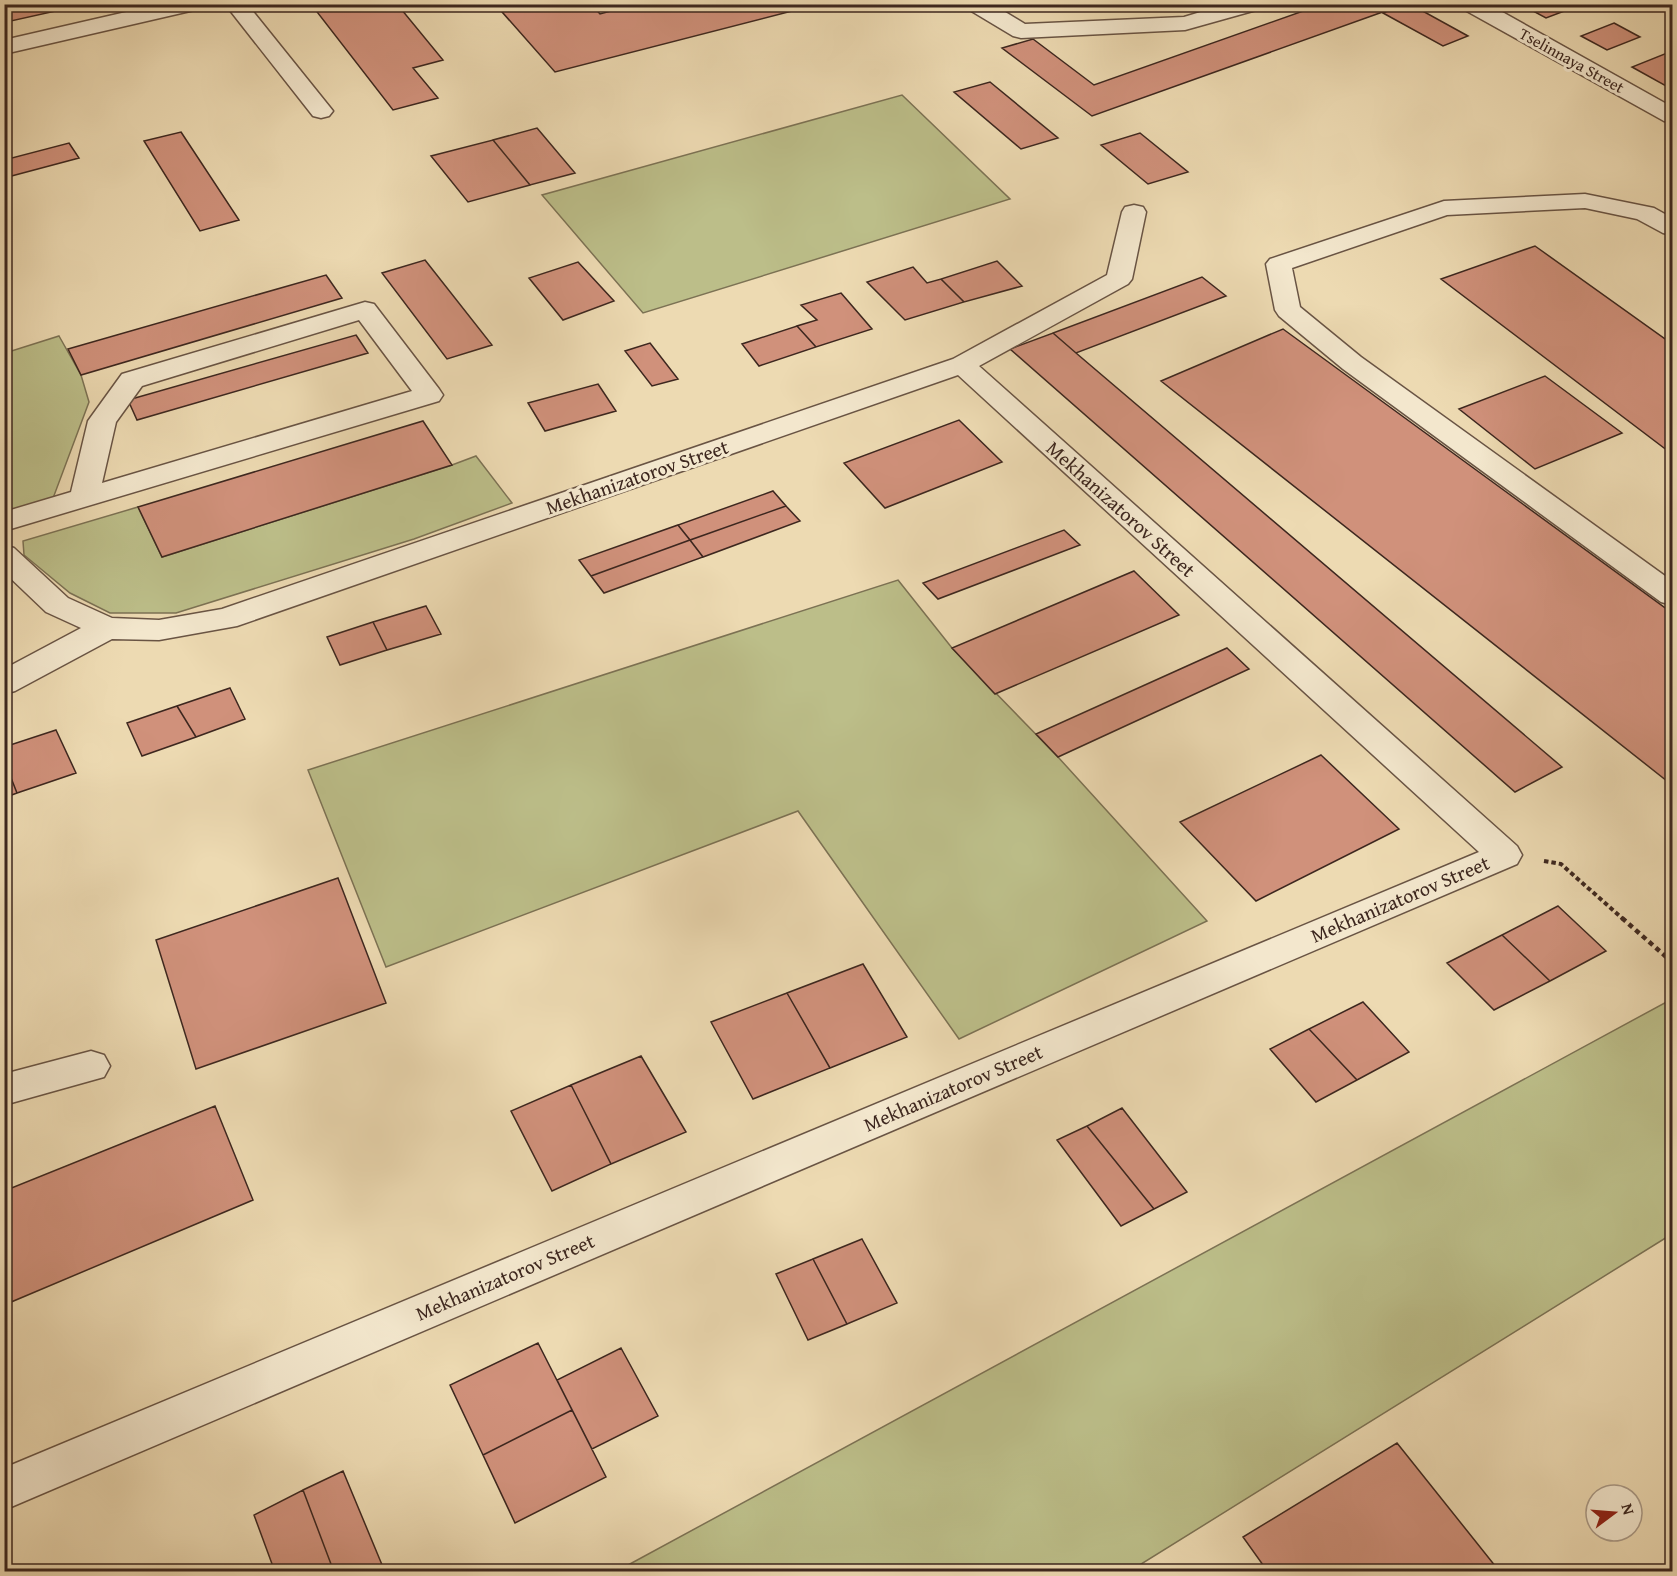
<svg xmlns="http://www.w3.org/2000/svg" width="1677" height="1576" font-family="'Gentium Book Plus',serif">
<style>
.green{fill:#bcbe89;stroke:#7c7254;stroke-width:1.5}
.building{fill:#d0917b;stroke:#3d271f;stroke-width:1.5}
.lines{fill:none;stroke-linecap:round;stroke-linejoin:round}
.minor-casing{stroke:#695444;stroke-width:3}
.path-far1{stroke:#3d271f;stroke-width:4;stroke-dasharray:4.5 3;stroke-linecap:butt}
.path{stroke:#3d271f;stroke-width:4.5;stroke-dasharray:5 4;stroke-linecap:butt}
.minor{fill:#f3e7cd;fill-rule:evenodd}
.labels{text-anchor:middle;stroke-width:6;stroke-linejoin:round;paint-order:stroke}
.far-street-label{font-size:16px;fill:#3d271f;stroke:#f3e7cd}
.street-label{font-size:20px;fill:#3d271f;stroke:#f3e7cd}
</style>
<rect width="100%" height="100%" fill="#eddab2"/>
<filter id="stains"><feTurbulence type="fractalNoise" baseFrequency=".00333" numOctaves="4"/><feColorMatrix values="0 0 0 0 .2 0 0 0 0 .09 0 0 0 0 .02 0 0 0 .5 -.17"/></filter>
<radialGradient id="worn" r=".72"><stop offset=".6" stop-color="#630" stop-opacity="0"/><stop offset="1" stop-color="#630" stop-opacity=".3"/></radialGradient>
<path class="green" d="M902,95L1010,199L643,313L542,195Z
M59,336L81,375L89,402L52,501L5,514V353Z
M476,456L512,503L414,539L176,613H110L70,593L24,555L23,541L138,507L162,557L452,465Z
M898,580L952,648L1058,757L1207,921L959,1039L798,811L386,967L308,770Z
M1672,999V1234L1130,1571H617Z"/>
<path class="building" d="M4,4H87L11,21Z
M329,4H397L443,60L413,68L438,98L393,110L314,8Z
M495,4H591L600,14L637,4H819L555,72Z
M1323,4H1383L1391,9L1092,116L1002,48L1033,39L1094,85Z
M1405,4H1410L1468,36L1443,46L1383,13Z
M1520,4H1571L1575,7L1546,18Z
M1614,23L1640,37L1607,50L1581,36Z
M1672,51V83L1666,86L1632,67Z
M990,82L1058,138L1021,149L954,92Z
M537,128L575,173L530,185L493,140Z
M181,132L239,220L200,231L144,141Z
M1140,133L1188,172L1148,184L1101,145Z
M493,140L530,185L468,202L431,156Z
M69,143L79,158L4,178V160Z
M1535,246L1672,344V454L1441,279Z
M425,260L492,345L447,359L382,273Z
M997,261L1022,286L964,302L941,279Z
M578,262L614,301L563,320L529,278Z
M913,267L927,283L941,279L964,302L905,320L867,282Z
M326,275L342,298L81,375L68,349Z
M1202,277L1226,296L1076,353L1053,333Z
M841,293L872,329L816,347L797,326L817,320L801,305Z
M797,326L816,347L759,366L742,344Z
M1283,329L1672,613V785L1161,381Z
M1053,333L1076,353L1562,767L1515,792L1010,349Z
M356,335L368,353L137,420L128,400Z
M650,343L678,379L652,386L625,351Z
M1545,376L1622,433L1535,469L1459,409Z
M598,384L616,411L545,431L528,403Z
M959,420L1002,462L885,508L844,463Z
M423,421L452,465L162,557L138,507Z
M773,491L786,506L690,540L678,525Z
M786,506L800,521L703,557L690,540Z
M678,525L690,540L591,576L579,560Z
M1064,530L1080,545L938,599L923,583Z
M690,540L703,557L604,593L591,576Z
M1134,571L1179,615L995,694L952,648Z
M426,606L441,634L387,650L373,622Z
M373,622L387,650L340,665L327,637Z
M1227,648L1249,669L1058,757L1036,734Z
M230,688L245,719L196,737L177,706Z
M177,706L196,737L142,756L127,723Z
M56,730L76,773L17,793L4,760V747Z
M1321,755L1399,829L1256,901L1180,822Z
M4,760L17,793L4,798Z
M338,878L386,1003L196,1069L156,940Z
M1558,906L1606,951L1550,981L1502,935Z
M1502,935L1550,981L1494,1010L1447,963Z
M863,964L907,1037L830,1068L787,993Z
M787,993L830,1068L753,1099L711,1022Z
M1363,1002L1409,1052L1357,1080L1309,1029Z
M1309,1029L1357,1080L1316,1102L1270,1049Z
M641,1056L686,1132L611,1164L571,1085Z
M571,1085L611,1164L552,1191L511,1111Z
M215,1106L253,1200L4,1305V1191Z
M1122,1108L1187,1192L1154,1209L1087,1126Z
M1087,1126L1154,1209L1121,1226L1057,1140Z
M862,1239L897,1303L847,1324L813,1259Z
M813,1259L847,1324L808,1340L776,1274Z
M538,1343L572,1410L483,1455L450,1385Z
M621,1348L658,1416L592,1449L557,1380Z
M572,1410L606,1477L515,1523L483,1455Z
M1397,1443L1500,1572H1268L1243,1537Z
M343,1471L385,1572H334L303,1490Z
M303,1490L334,1572H275L254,1515Z"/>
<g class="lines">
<g class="minor-casing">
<path id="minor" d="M161,4H201L199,9L4,54V40Z
M225,4H247L329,106L333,111L329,116L321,118L313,116Z
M966,4H992L1025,24L1184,17L1227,4H1262L1260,9L1185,30L1021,38L1013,36L968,9Z
M1461,4H1488L1672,107V123L1664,121L1463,9Z
M1585,194L1654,208L1672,218V235L1663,233L1637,219L1585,208L1447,215L1292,268L1300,307L1361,357L1672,581V605L1661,602L1343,369L1279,316L1275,310L1266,264L1270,259L1444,201Z
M1134,205L1143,207L1146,212L1132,279L1128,284L979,366L1517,846L1522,855L1517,864L4,1510V1468L1479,852L958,375L237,626L159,640L112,639L15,691L4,694V669L81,628L46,612L4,572V545L14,548L68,598L112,618L159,620L222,609L953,359L1107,275L1122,212L1125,207Z
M365,302L374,304L439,389L443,395L439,401L4,531V512L71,492L88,421L122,374ZM359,320L412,391L102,483L116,422L142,386Z
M91,1051L104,1055L110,1066L104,1077L4,1105V1074Z"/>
</g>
<path class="path-far1" d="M1544,861L1561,864L1623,919"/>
<path class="path" d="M1622,918L1672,962"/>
<use href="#minor" class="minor"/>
</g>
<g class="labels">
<g class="far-street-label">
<text transform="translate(1572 60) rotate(29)" y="6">Tselinnaya Street</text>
</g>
<g class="street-label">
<text transform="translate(637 477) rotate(-19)" y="7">Mekhanizatorov Street</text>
<text transform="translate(1121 509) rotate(42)" y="7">Mekhanizatorov Street</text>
<text transform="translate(1400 899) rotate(-23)" y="7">Mekhanizatorov Street</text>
<text transform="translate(953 1088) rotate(-23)" y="7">Mekhanizatorov Street</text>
<text transform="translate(505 1277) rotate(-23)" y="7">Mekhanizatorov Street</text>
</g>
</g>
<rect width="1677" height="1576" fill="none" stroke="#eddab2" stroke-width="24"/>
<rect x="6" y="6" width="1665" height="1564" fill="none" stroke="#3d271f" stroke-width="3"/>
<rect x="12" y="12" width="1653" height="1552" fill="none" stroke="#3d271f" stroke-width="1.5"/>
<g transform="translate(1614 1513) rotate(74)"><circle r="28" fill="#f3e7cd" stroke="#aa9a87" stroke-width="1.5"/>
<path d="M0-4.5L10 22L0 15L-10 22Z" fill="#8f2418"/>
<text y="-9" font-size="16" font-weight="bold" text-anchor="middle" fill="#3d271f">N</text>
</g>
<rect width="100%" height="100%" filter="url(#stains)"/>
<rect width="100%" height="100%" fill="url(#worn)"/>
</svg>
